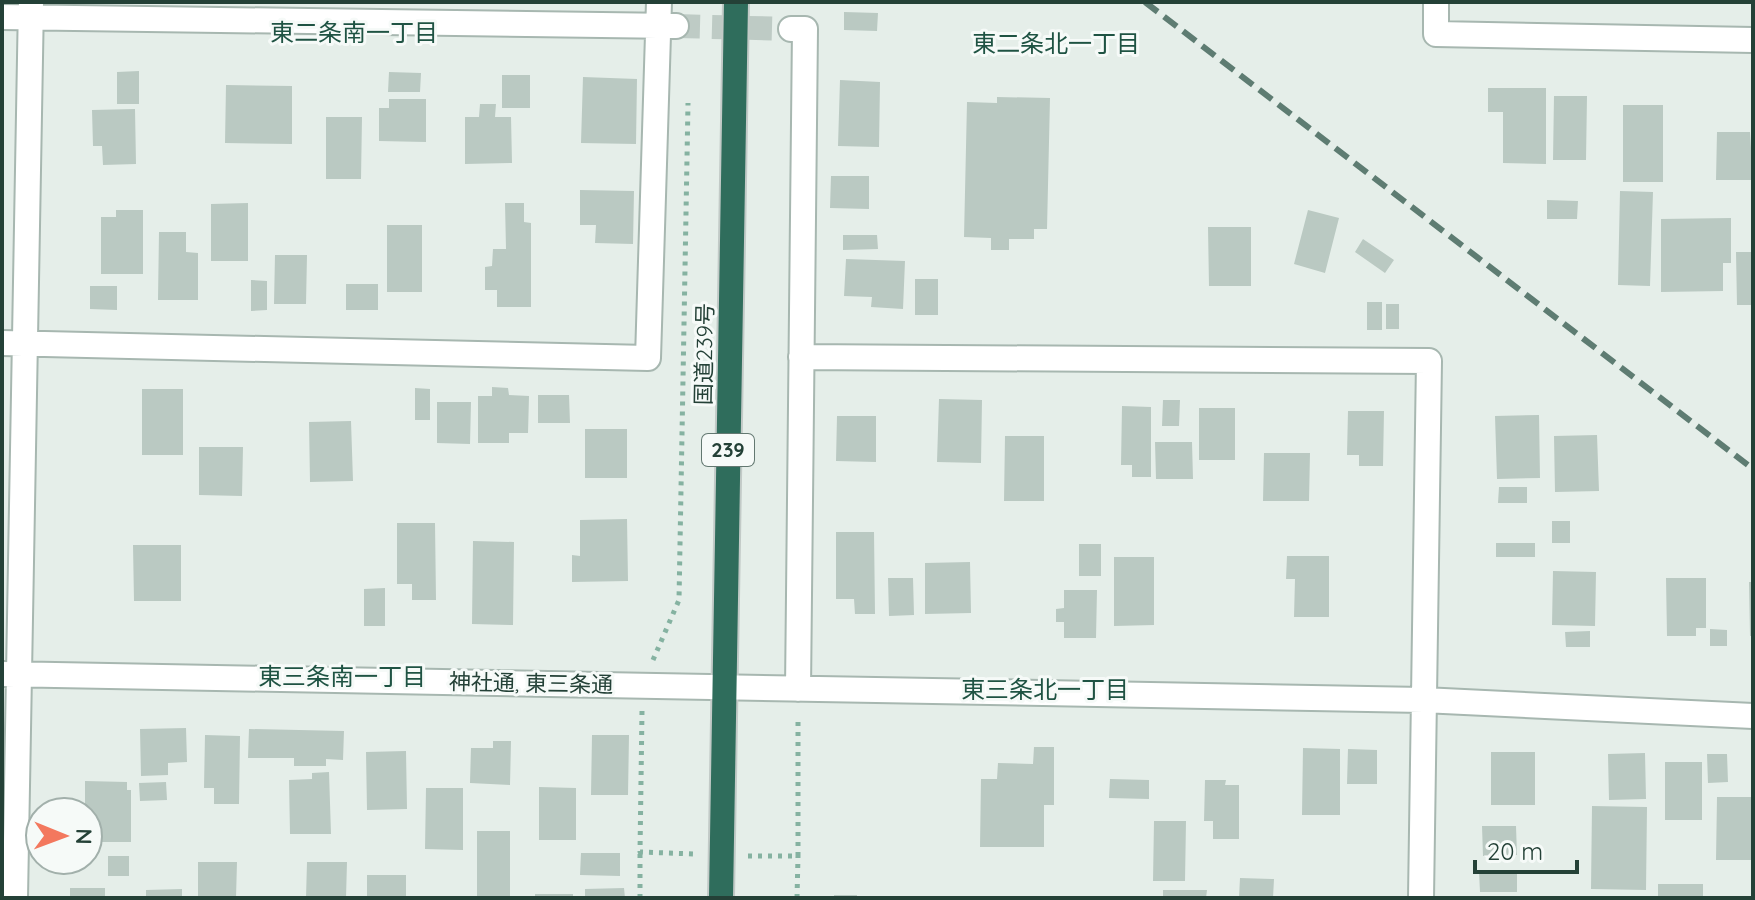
<svg xmlns="http://www.w3.org/2000/svg" width="1755" height="900" font-family="Quicksand,'Noto Sans JP',sans-serif">
<style>
.building{fill:#bac9c2}
.lines{fill:none;stroke-linecap:round;stroke-linejoin:round}
.minor-tunnel{stroke:#becbc5;stroke-width:24;stroke-dasharray:24 12;stroke-linecap:butt}
.minor-casing{stroke:#a7b7b0;stroke-width:28}
.highway-casing{stroke:#c2cac7;stroke-width:28}
.path{stroke:#85b2a1;stroke-width:5;stroke-dasharray:4 6;stroke-linecap:butt}
.minor{stroke:#fff;stroke-width:24}
.highway{stroke:#2f6d5c;stroke-width:24}
.rail{stroke:#5e7c72;stroke-width:6;stroke-dasharray:16 8;stroke-linecap:butt}
.labels{text-anchor:middle;stroke-width:6;stroke-linejoin:round;paint-order:stroke}
.shield{fill:#f6faf8;stroke:#637871;stroke-width:2}
.shield-label{font-size:20px;font-weight:bold;fill:#244137}
.street-label{font-size:22px;fill:#244137;stroke:#f6faf8}
.neighbourhood-label{font-size:24px;fill:#1f5343;stroke:#f6faf8}
</style>
<rect width="100%" height="100%" fill="#e5eee9"/>
<path class="building" d="M844,12L878,13L877,31L844,30Z
M139,71V104H117V72Z
M389,72L421,73L420,92H388Z
M502,75H530V108H502Z
M583,77L637,79L636,144L581,143Z
M840,80L880,82L879,147L838,146Z
M226,85L292,86V144L225,143Z
M1488,88H1546V164L1503,163V112H1488Z
M1554,96H1587L1586,160H1553Z
M997,97L1050,98L1047,229H1034V239H1009V250H991V238L964,237L967,102L997,103Z
M389,99H426V142L379,141V108H389Z
M480,104H496L495,117H511L512,163L465,164V117H479Z
M1623,105H1663V182H1623Z
M135,109L136,164L103,165L102,146H93L92,110Z
M326,117H362L361,179H326Z
M1717,132H1750L1753,180H1716Z
M831,176H869V209L830,208Z
M580,190L634,191L633,244L595,243L596,225H580Z
M1620,191L1653,192L1650,286L1618,285Z
M1547,200L1578,201L1577,219H1547Z
M248,203V261H211V204Z
M505,203H524V222L531,223V307H497V290H485V267L492,266L493,249H506Z
M116,210H143V274H101V217H116Z
M1308,210L1339,218L1325,273L1294,264Z
M1731,218V263H1723V291L1661,292V219Z
M387,225H422V292H387Z
M1208,227H1251V286H1209Z
M159,232H186V252L198,253V300H158Z
M843,235H877L878,249L843,250Z
M1363,239L1394,260L1385,273L1355,252Z
M1736,252H1753V305H1737Z
M275,255H307L306,304H274Z
M846,259L905,261L903,309L871,307L872,297L844,296Z
M915,279H938V315H915Z
M251,280L267,281V310L251,311Z
M346,284H378V310H346Z
M90,286H117V310L90,309Z
M1367,302H1382V330H1367Z
M1386,304H1399V329H1386Z
M492,387L508,388L509,395L529,396L528,433H509V443H478V396H492Z
M415,388L430,389V420H415Z
M142,389H183V455H142Z
M538,395H569L570,423H538Z
M939,399L982,400L981,463L937,462Z
M1163,400H1180L1179,426H1162Z
M437,402H471L470,444L437,443Z
M1122,406L1151,407V477H1132V465H1121Z
M1199,408H1235V460H1199Z
M1348,411H1384L1383,466H1359V455H1347Z
M1539,415L1540,478L1497,479L1495,416Z
M837,416H876V462L836,461Z
M351,421L353,481L310,482L309,422Z
M585,429H627V478H585Z
M1597,435L1599,491L1555,492L1554,436Z
M1005,436H1044V501H1004Z
M1155,442H1192L1193,479H1156Z
M199,447H243L242,496L199,495Z
M1264,453H1310L1309,501H1263Z
M1499,487H1527V503H1498Z
M627,519L628,581L572,582V555L580,556V520Z
M1552,521H1570V543H1552Z
M397,523H435L436,600H412V584H397Z
M836,532H874L875,614H855L854,599H836Z
M473,541L514,542L513,625L472,624Z
M1496,543H1535V557H1496Z
M1079,544H1101V576H1079Z
M133,545H181V601H134Z
M1287,556H1329V617H1294L1295,579H1286Z
M1114,557H1154V625L1114,626Z
M970,562L971,613L925,614V563Z
M1553,571L1596,572L1595,626L1552,625Z
M888,578H913L914,615L889,616Z
M1666,578H1706V628H1696V636H1667Z
M1749,582H1753V636H1750Z
M385,588V626H364V589Z
M1064,590H1097L1096,638H1064V622H1056V609L1064,608Z
M1710,629L1727,630V646H1710Z
M1590,631V647H1566L1565,632Z
M186,728L187,762L168,763V775L141,776L140,729Z
M249,729L344,731L343,760L326,759V766H294V758H248Z
M205,735L240,736L239,804H214V788H204Z
M592,735H629L628,795H591Z
M493,741H511L510,785L470,783L471,748H493Z
M1034,747H1054V805H1044V847H980L981,779H997L998,763L1033,764Z
M1303,748L1340,749V815H1302Z
M1348,749L1377,750V784H1347Z
M406,751L407,809L367,810L366,752Z
M1491,752H1535V805H1491Z
M1645,753L1646,799L1609,800L1608,754Z
M1707,754H1727L1728,782L1708,783Z
M1665,762H1702V820H1665Z
M329,772L331,834H290L289,780L312,779V773Z
M1110,779L1149,780V799L1109,798Z
M1205,780H1226L1225,785H1239V839H1213V821H1204Z
M85,781L127,782V790H131V842H88V812H85Z
M166,782L167,800L140,801L139,783Z
M539,787L576,788V840H539Z
M426,788H463V850L425,849Z
M1717,797H1753V860H1716Z
M1592,806L1647,807L1646,890L1591,889Z
M1154,821H1186L1185,881H1153Z
M1482,826H1516L1517,855L1483,856Z
M477,831H510V898H477Z
M581,853H620V876L580,875Z
M108,856H129V876H108Z
M198,862H237L236,898H198Z
M307,862H347L346,898H306Z
M1479,872H1517V892H1480Z
M367,875H406V898H367Z
M1240,878L1274,879L1273,898H1239Z
M1658,884H1703V898H1658Z
M70,888H105V898H70Z
M624,888L625,898H585V889Z
M182,889V898H146V890Z
M1163,890H1207L1206,898H1163Z
M535,894H573V898H535Z
M834,895H857V898H834Z"/>
<g class="lines">
<path class="minor-tunnel" d="M676,26L791,29"/>
<g class="minor-casing">
<path id="minor" d="M1436,2V34L1753,40
M2,17L676,26
M791,29H805L798,689
M2,343L648,358L659,2
M801,357L1429,361L1421,898
M2,674L1423,700L1753,716
M15,898L31,2"/>
</g>
<g class="highway-casing">
<path id="highway" d="M721,898L736,2"/>
</g>
<path class="path" d="M653,660L679,600L688,103
M642,711L640,852L694,854
M748,856H798V716
M640,898V852
M797,898L798,856"/>
<use href="#minor" class="minor"/>
<use href="#highway" class="highway"/>
<path class="rail" d="M1145,2L1753,469"/>
</g>
<g class="labels">
<rect class="shield" x="702" y="434" width="52" height="32" rx="6"/>
<g class="shield-label">
<text x="728" y="457">239</text>
</g>
<g class="street-label">
<text transform="translate(704 354) rotate(-89)" y="8">国道239号</text>
<text transform="translate(531 683) rotate(1)" y="8">神社通, 東三条通</text>
</g>
<g class="neighbourhood-label">
<text x="354" y="41">東二条南一丁目</text>
<text x="1056" y="52">東二条北一丁目</text>
<text x="342" y="685">東三条南一丁目</text>
<text x="1045" y="698">東三条北一丁目</text>
</g>
</g>
<rect width="1755" height="900" fill="none" stroke="#244137" stroke-width="8"/>
<g transform="translate(64 836) rotate(91)"><circle r="38" fill="#f6faf8" stroke="#a2b0ab" stroke-width="2"/>
<path d="M0-6L14 30L0 20L-14 30Z" fill="#f3785e"/>
<text y="-12" font-size="22" font-weight="bold" text-anchor="middle" fill="#244137">N</text>
</g>
<path d="M1475 860v12h102v-12" fill="none" stroke="#244137" stroke-width="4"/>
<text x="1487" y="860" font-size="24" fill="#244137" stroke="#f6faf8" stroke-width="6" paint-order="stroke">20 m</text>
</svg>
